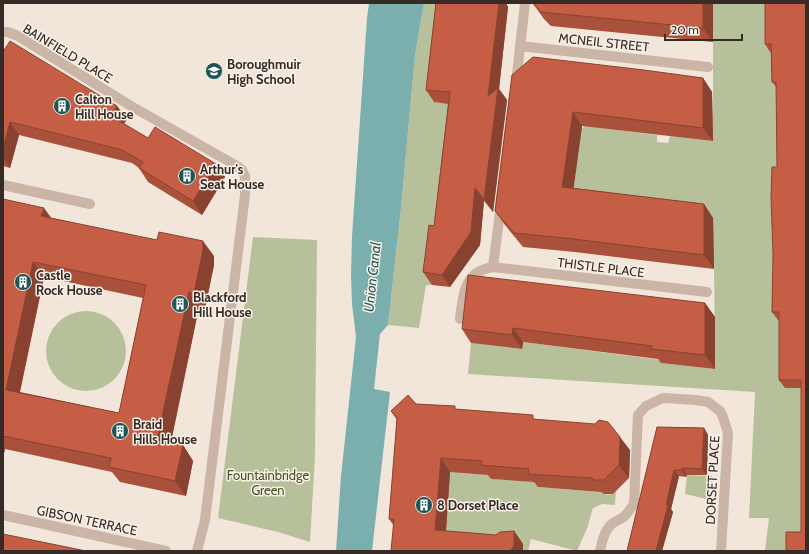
<svg xmlns="http://www.w3.org/2000/svg" width="809" height="554" font-family="Cabin,sans-serif">
<style>
.green{fill:#b6c19b}
.water{fill:#7aafae}
.lines{fill:none;stroke-linecap:round;stroke-linejoin:round}
.service{stroke:#cab5a7;stroke-width:10}
.minor{stroke:#cab5a7;stroke-width:10}
.wall{fill:#a9513b;fill-rule:evenodd}
.shaded-wall{fill:#8a4230}
.building{fill:#c55e45;stroke:#8a4230;fill-rule:evenodd}
.labels{text-anchor:middle;stroke-width:3;stroke-linejoin:round;paint-order:stroke}
.street-label{font-size:13px;fill:#362b27;stroke:#f9f0e7}
.poi-label{font-size:13px;font-weight:bold;fill:#362b27;stroke:#f9f0e7;text-anchor:start}
.park-label{font-size:13px;fill:#47542b;stroke:#f9f0e7}
.water-label{font-size:14px;font-style:italic;fill:#1d5657;stroke:#f9f0e7}
</style>
<rect width="100%" height="100%" fill="#f2e6db"/>
<path class="green" d="M424,3H446L434,102L458,105L432,285H426L419,328L388,325L401,208L415,55Z
M713,3H788L785,387L806,388V540L791,551H765L769,518H749L755,392L468,374L471,343L522,349L523,342L661,360V363L715,369L714,261L573,194L581,129L585,126L657,135V142L668,143L670,136L713,141Z
M253,237L317,240L315,456L310,542L278,532L218,518Z
M46 351a40 40 0 1 1 80 0a40 40 0 1 1-80 0Z
M439,453L461,473L490,475L491,479L538,482V487L601,492C605,495 608,495 613,494L616,491L615,505L602,504L593,508L592,511L588,526L577,551L531,539L528,551H438Z
M687,475L712,476L711,500L685,494Z"/>
<path class="water" d="M369,3H424L415,55L401,208L388,325L380,334L374,389L390,392L372,551H336L341,476L356,337L352,304L351,275L352,236L367,18Z"/>
<g class="lines">
<path class="service" d="M3,32H8L18,36L131,106L237,166L242,170L245,176V195L205,520L197,551
M3,185L90,204"/>
<path class="minor" d="M520,46L708,67
M516,83L525,3
M493,267L707,292
M460,319C463,295 463,272 493,267L501,204
M3,515L166,551
M600,551C602,543 603,534 609,527C612,522 617,521 622,518C627,515 630,509 634,504L638,415L646,406L663,398L696,400L708,402L720,411L723,417L728,433L721,551"/>
</g>
<path class="wall" d="M436,3H506L508,7L499,89L507,100L493,212L484,201L480,245L450,287L432,285L423,272L434,226L448,104L434,102L426,90Z
M534,3H713V42L551,26L544,19L534,5Z
M806,3V551H787L786,550L801,532V388H785L779,380V320H778L772,312L777,167V88L772,82L771,52H770L765,44Z
M3,52L117,106L127,119L124,124L148,138L216,164L225,177L202,215L148,182L139,168L132,163L19,135L10,168L3,166Z
M512,75L703,78L712,92L713,141L582,126L573,188L704,204L713,218L714,269L575,252L523,247L505,225L495,211Z
M3,199L51,218L214,256V265L205,308L199,307L171,443L183,445L193,461L186,496L120,482L112,472L5,449L3,457ZM44,277L143,298L119,413L20,392Z
M705,303L715,317V369L661,363L658,359L523,342L522,349L471,343L462,329Z
M416,404L535,419L630,450L629,478L613,494H604L601,492L538,487L534,482L491,479L488,475L450,472L446,531L496,535L514,531L523,544V551H391L394,526L389,519L397,420L391,411Z
M657,427L704,428L708,435L707,475H687L686,477L679,476L671,509L673,512L662,551H627Z"/>
<path class="shaded-wall" d="M499,3H506L508,7L499,89L507,100L493,212L484,199L488,96Z
M703,3H713V42L703,28Z
M703,78L712,92L713,141L703,128Z
M117,106L127,119L120,129L111,116Z
M573,112L582,126L572,201L562,187Z
M10,122L19,135L10,168L3,157V148Z
M216,164L225,177L202,215L193,201Z
M475,188L484,201L480,245L450,287L442,275Z
M704,204L713,218L714,269L704,255Z
M44,208L55,223L41,216Z
M203,241L214,256V265L205,308L194,293Z
M33,262L44,277L17,405L6,390Z
M189,292L199,307L168,455L157,440Z
M705,303L715,317V369L705,355Z
M513,328L523,342L522,349L512,335Z
M704,428L708,435L707,475L702,469Z
M620,437L630,450L629,478L619,465Z
M183,445L193,461L186,496L175,481Z
M3,447L5,449L3,457Z
M441,458L450,472L445,544L435,530Z
M682,468L687,475L686,477L682,470Z
M674,470L679,476L671,509L673,512L662,551H656L666,505Z
M514,531L523,544V551H510Z"/>
<path class="building" d="M436,3H499L488,96L498,88L484,199L475,188L471,232L442,275L423,272L429,225L434,226L450,92L426,90Z
M534,3H703V28L541,12L534,5Z
M765,3H806V551H792L786,550V532H801V380H779V312H772L773,254L771,197L772,167H777L776,82H772L771,44H765Z
M10,41L117,106L111,116L148,138L155,127L216,164L193,201L139,168L143,162L122,150L10,122L3,148V52Z
M533,57L644,70L703,78V128L573,112L562,187L704,204V255L565,238L514,233L495,211L512,75Z
M3,199L44,208L41,216L157,240L159,232L203,241V250L194,293L189,292L157,440L183,445L175,481L109,467L111,458L3,436ZM33,262L146,285L119,413L6,390Z
M468,275L705,303V355L651,349L652,346L513,328L512,335L462,329Z
M408,395L416,404L455,406V409L533,415V419L595,424L599,420L608,422L620,437L619,465L604,480H595L592,478L528,474L529,469L481,465L482,461L441,458L435,530L496,535L500,532L514,531V546L510,551H391L394,519H389L397,418L391,411Z
M657,427L704,428L702,469L682,468V470H674L666,505H668L656,551H627Z
M3,534L86,551H3Z"/>
<defs>
<g id="school-disc" transform="scale(0.9)"><circle r="9.5" fill="#1d5657" stroke="#f9f0e7"/><path d="M0-5L7-2L0 1L-7-2ZM-4 1L0 2.5L4 1V4Q0 6-4 4Z" fill="#fff"/></g>
<g id="building-disc" transform="scale(0.9)"><circle r="9.5" fill="#1d5657" stroke="#f9f0e7"/><path d="M-4-6H4V6H1V3H-1V6H-4ZM-2.5-4.3h1.7v1.8h-1.7ZM.8-4.3h1.7v1.8H.8ZM-2.5-1h1.7V.8h-1.7ZM.8-1h1.7V.8H.8Z" fill="#fff"/></g>
</defs>
<g fill-rule="evenodd">
<use href="#school-disc" x="214" y="71"/>
<use href="#building-disc" x="62" y="106"/>
<use href="#building-disc" x="187" y="176"/>
<use href="#building-disc" x="23" y="282"/>
<use href="#building-disc" x="180" y="304"/>
<use href="#building-disc" x="120" y="431"/>
<use href="#building-disc" x="424" y="505"/>
</g>
<g class="labels">
<g class="street-label">
<text transform="translate(604 42) rotate(6)" y="5">MCNEIL STREET</text>
<text transform="translate(68 53) rotate(31)" y="5">BAINFIELD PLACE</text>
<text transform="translate(601 267) rotate(7)" y="5">THISTLE PLACE</text>
<text transform="translate(712 480) rotate(-87)" y="5">DORSET PLACE</text>
<text transform="translate(87 520) rotate(12)" y="5">GIBSON TERRACE</text>
</g>
<g class="poi-label">
<text x="227" y="69">Boroughmuir<tspan x="227" dy="15">High School</tspan></text>
<text x="75" y="104">Calton<tspan x="75" dy="15">Hill House</tspan></text>
<text x="200" y="174">Arthur's<tspan x="200" dy="15">Seat House</tspan></text>
<text x="36" y="280">Castle<tspan x="36" dy="15">Rock House</tspan></text>
<text x="193" y="302">Blackford<tspan x="193" dy="15">Hill House</tspan></text>
<text x="133" y="429">Braid<tspan x="133" dy="15">Hills House</tspan></text>
<text x="437" y="510">8 Dorset Place</text>
</g>
<g class="park-label">
<text x="268" y="480">Fountainbridge<tspan x="268" dy="15">Green</tspan></text>
</g>
<g class="water-label">
<text transform="translate(372 277) rotate(-84)" y="5">Union Canal</text>
</g>
</g>
<rect width="809" height="554" fill="none" stroke="#362b27" stroke-width="8"/>
<path d="M665 34v6h77v-6" fill="none" stroke="#362b27" stroke-width="2"/>
<text x="671" y="34" font-size="12" fill="#362b27" stroke="#f9f0e7" stroke-width="3" paint-order="stroke">20 m</text>
</svg>
